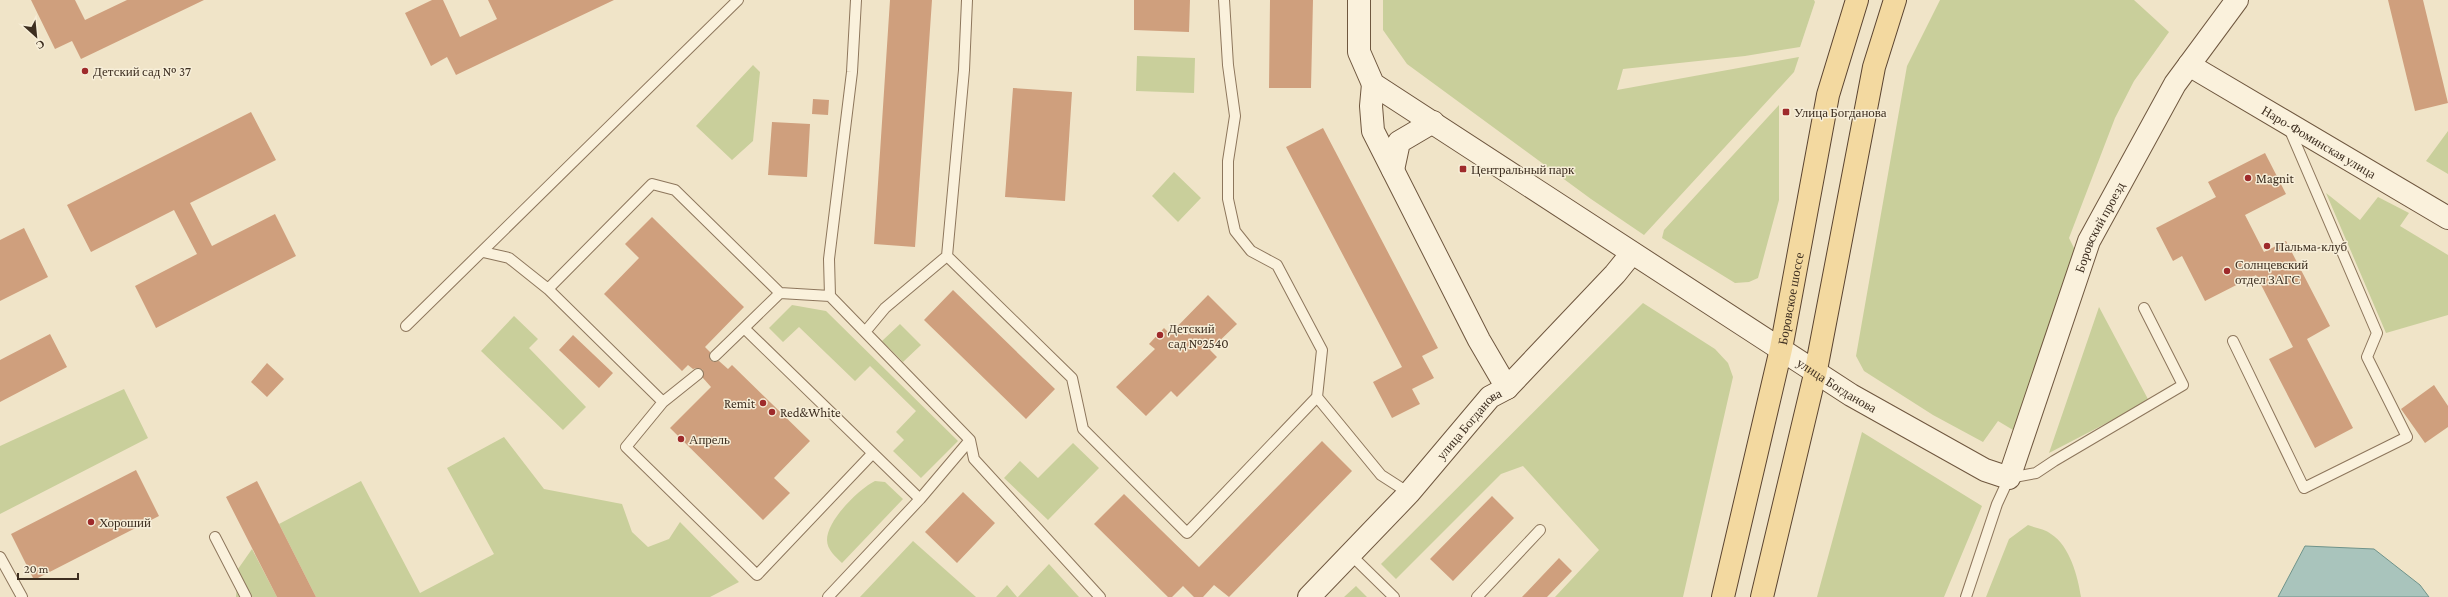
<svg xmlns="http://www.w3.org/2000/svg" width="2448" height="597" font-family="'Crimson Pro',serif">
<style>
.green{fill:#c9cf9b}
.water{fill:#a9c4bc;stroke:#6f938a}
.building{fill:#cf9f7d}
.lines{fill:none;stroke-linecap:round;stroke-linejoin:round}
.lane-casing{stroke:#8d765c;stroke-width:12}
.secondary-casing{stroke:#6f573f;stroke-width:24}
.primary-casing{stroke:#5b4430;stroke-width:24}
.lane{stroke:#faf1dc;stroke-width:10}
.secondary{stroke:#faf1dc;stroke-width:22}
.primary{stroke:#f3d9a0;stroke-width:22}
.poi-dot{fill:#9e2a2b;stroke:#f7eed8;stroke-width:1.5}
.labels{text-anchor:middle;stroke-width:3;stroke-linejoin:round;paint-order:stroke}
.poi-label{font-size:13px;fill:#3d2e20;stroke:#f7eed8;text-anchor:start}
.street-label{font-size:13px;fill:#3d2e20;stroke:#f7eed8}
</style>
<rect width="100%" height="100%" fill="#f0e4c8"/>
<path class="green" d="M1383,0H1814L1815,2L1800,47L1745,56L1623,69L1617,90L1799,57L1794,72L1644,235L1591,199L1407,64L1383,30Z
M1940,0H2134L2169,32L2134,81L2115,118L2069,238L2077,254L2013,430L1998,421L1983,442L1933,415L1864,371L1856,356L1907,66Z
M1137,56L1195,58L1194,93L1136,91Z
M753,65L760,72L753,141L732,160L696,126Z
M1779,105V200L1758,278L1749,282L1735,283L1662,238L1664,230Z
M2448,131V174L2426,161Z
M1174,172L1201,198L1178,222L1152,196Z
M2326,193L2360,220L2378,197L2409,213L2400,226L2448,255V315L2386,333Z
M1643,303L1715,349L1728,363L1733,377L1683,597H1555L1599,550L1523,466L1501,474L1396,579L1381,564Z
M792,305L826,311L958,441L921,478L893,451L904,440L896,432L916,411L870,366L855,381L799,327L783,342L769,328Z
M2099,307L2149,401L2049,453Z
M514,316L538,339L529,348L586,407L563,430L481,351Z
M900,324L921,345L903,362L882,341Z
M124,389L148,438L0,514V446Z
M1862,432L1982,506L1944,597H1817Z
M504,437L544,489L622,504L632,532L648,547L669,539L680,522L739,582L710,597H316L279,524L361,481L420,593L494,554L447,468Z
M1073,443L1099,468L1048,520L1004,478L1020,461L1038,478Z
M875,481L885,482L903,499L842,563C836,557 827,550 827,540C827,520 859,489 875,481Z
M2028,525C2035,528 2046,529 2051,534C2070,546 2078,577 2081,597H1986L2009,539Z
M913,541L976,597H860Z
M252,549L277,597H236L238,569Z
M1049,564L1079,597H1018Z
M1007,585L1017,597H996Z
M1356,586L1367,597H1344Z"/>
<path class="water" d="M2305,546L2374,549L2420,585L2429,597H2278Z"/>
<path class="building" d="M31,0H75L85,20L127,0H204L81,59L72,41L55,49Z
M432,0H443L460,37L497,19L488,0H614L456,75L447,57L431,66L405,13Z
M890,0H932L915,247L874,244Z
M1134,0H1190L1189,32L1134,30Z
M1270,0H1313L1311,88H1269Z
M2388,0H2423L2448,103L2415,111Z
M1013,88L1072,92L1065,201L1005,197Z
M813,99L829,100L828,115L812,114Z
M251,112L276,160L190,203L212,246L275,214L296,256L156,328L135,286L197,254L174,210L91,252L67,205Z
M772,122L810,124L807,177L768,175Z
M1323,128L1438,348L1422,356L1434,378L1412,389L1420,404L1392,418L1373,382L1402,367L1286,147Z
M2265,153L2286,194L2245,215L2264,252L2286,241L2330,326L2307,339L2353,428L2315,448L2269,359L2293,347L2256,275L2205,301L2182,256L2173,261L2156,228L2216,197L2208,182Z
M652,217L744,307L705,347L710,352V360L714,362L719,361L728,369L732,365L810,441L774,478L790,493L763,520L670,428L711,387L703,378V370L697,368L693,369L688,365L682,371L604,294L639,258L625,244Z
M24,228L48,277L0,301V240Z
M953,290L1055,389L1026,419L924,320Z
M1208,295L1237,324L1210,350L1217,357L1177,397L1171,391L1146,416L1116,387L1155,349L1149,344L1164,328L1170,334Z
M50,334L67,367L0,402V360Z
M573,335L613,373L599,388L559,350Z
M267,363L284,379L267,397L251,382Z
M2434,385L2448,406V427L2425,443L2401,409Z
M1322,441L1352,471L1229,597L1214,585L1203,597H1194L1183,586L1172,597H1168L1094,524L1124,494L1199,567Z
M136,470L159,516L34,580L11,534Z
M257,481L279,524L316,597H277L226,497Z
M963,492L995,523L957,563L925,532Z
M1492,496L1514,518L1453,581L1430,559Z
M1559,558L1572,571L1547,597H1522Z"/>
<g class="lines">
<g class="lane-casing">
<path id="lane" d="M483,252L509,258L548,289
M947,256L964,70L967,0
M830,296L829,259L852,72L856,0
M406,326L738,0
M744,328L780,293
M865,332L885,308L947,256L1072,378L1083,429L1187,533L1317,397L1322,350L1277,265L1251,251L1235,231L1228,199V161L1235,116L1228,65L1224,0
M2233,341L2304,488L2407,437L2367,357L2377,333L2289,128
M715,356L744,328L920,499
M698,374L663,402L626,447L757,575L872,454
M1317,397L1381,475L1409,493
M663,402L548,289L652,184L675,190L780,293L830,296L970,440L974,459L1100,597
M215,537L246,597
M1350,554L1394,597
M0,557L22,597
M828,597L920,499L970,440
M1477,597L1540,530
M1966,597L1997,504L2009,478L2036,473L2054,461L2183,385L2144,308"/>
</g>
<g class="secondary-casing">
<g id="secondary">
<path id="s1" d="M1359,0V52L1373,84L1851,395L1985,470L2009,478L2089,241L2175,84L2237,0"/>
<path id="s2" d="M2189,65L2448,218"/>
<path d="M1373,84L1371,106L1373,131L1479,340L1507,388"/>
<path d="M1393,170L1399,142L1433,122"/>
<path id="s3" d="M1309,597L1409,493L1490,397L1507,388L1615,274L1632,253"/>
</g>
</g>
<g class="primary-casing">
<g id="primary">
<path id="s4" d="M1723,597L1781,349L1828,95L1857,0"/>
<path d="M1762,597L1816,370L1874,67L1895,0"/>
</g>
</g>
<use href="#lane" class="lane"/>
<use href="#secondary" class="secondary"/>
<use href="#primary" class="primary"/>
</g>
<g class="poi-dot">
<circle cx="85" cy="71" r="4"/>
<rect x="1782" y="108" width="8" height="8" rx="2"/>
<rect x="1459" y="165" width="8" height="8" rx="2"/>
<circle cx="2248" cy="178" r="4"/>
<circle cx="2267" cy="246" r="4"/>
<circle cx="2227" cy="271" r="4"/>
<circle cx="1160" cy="335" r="4"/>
<circle cx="763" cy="403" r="4"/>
<circle cx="772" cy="412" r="4"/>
<circle cx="681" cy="439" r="4"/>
<circle cx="91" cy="522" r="4"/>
</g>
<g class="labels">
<g class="poi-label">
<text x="93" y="76">Детский сад № 37</text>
<text x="1794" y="117">Улица Богданова</text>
<text x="1471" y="174">Центральный парк</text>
<text x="2256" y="183">Magnit</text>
<text x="2275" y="251">Пальма-клуб</text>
<text x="2235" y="269">Солнцевский<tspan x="2235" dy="15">отдел ЗАГС</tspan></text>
<text x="1168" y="333">Детский<tspan x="1168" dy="15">сад №2540</tspan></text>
<text x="755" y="408" text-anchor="end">Remit</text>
<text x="780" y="417">Red&amp;White</text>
<text x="689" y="444">Апрель</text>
<text x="99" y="527">Хороший</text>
</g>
<g class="street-label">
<text dy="5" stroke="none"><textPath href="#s2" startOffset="151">Наро-Фоминская улица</textPath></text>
<text dy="5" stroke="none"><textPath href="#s1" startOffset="1103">Боровский проезд</textPath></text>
<text dy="5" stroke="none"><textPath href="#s4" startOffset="306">Боровское шоссе</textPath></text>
<text dy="5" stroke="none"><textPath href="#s1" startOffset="640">улица Богданова</textPath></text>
<text dy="5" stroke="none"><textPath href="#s3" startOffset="236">улица Богданова</textPath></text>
</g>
</g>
<g transform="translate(36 36) rotate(153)" stroke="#f7eed8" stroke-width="3" paint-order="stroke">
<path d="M0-3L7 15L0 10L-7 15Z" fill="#3d2e20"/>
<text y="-6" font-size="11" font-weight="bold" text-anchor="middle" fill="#3d2e20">С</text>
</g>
<path d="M18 573v6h60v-6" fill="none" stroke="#3d2e20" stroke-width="2"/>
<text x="24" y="573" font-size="12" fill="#3d2e20" stroke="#f7eed8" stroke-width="3" paint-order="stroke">20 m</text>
</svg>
